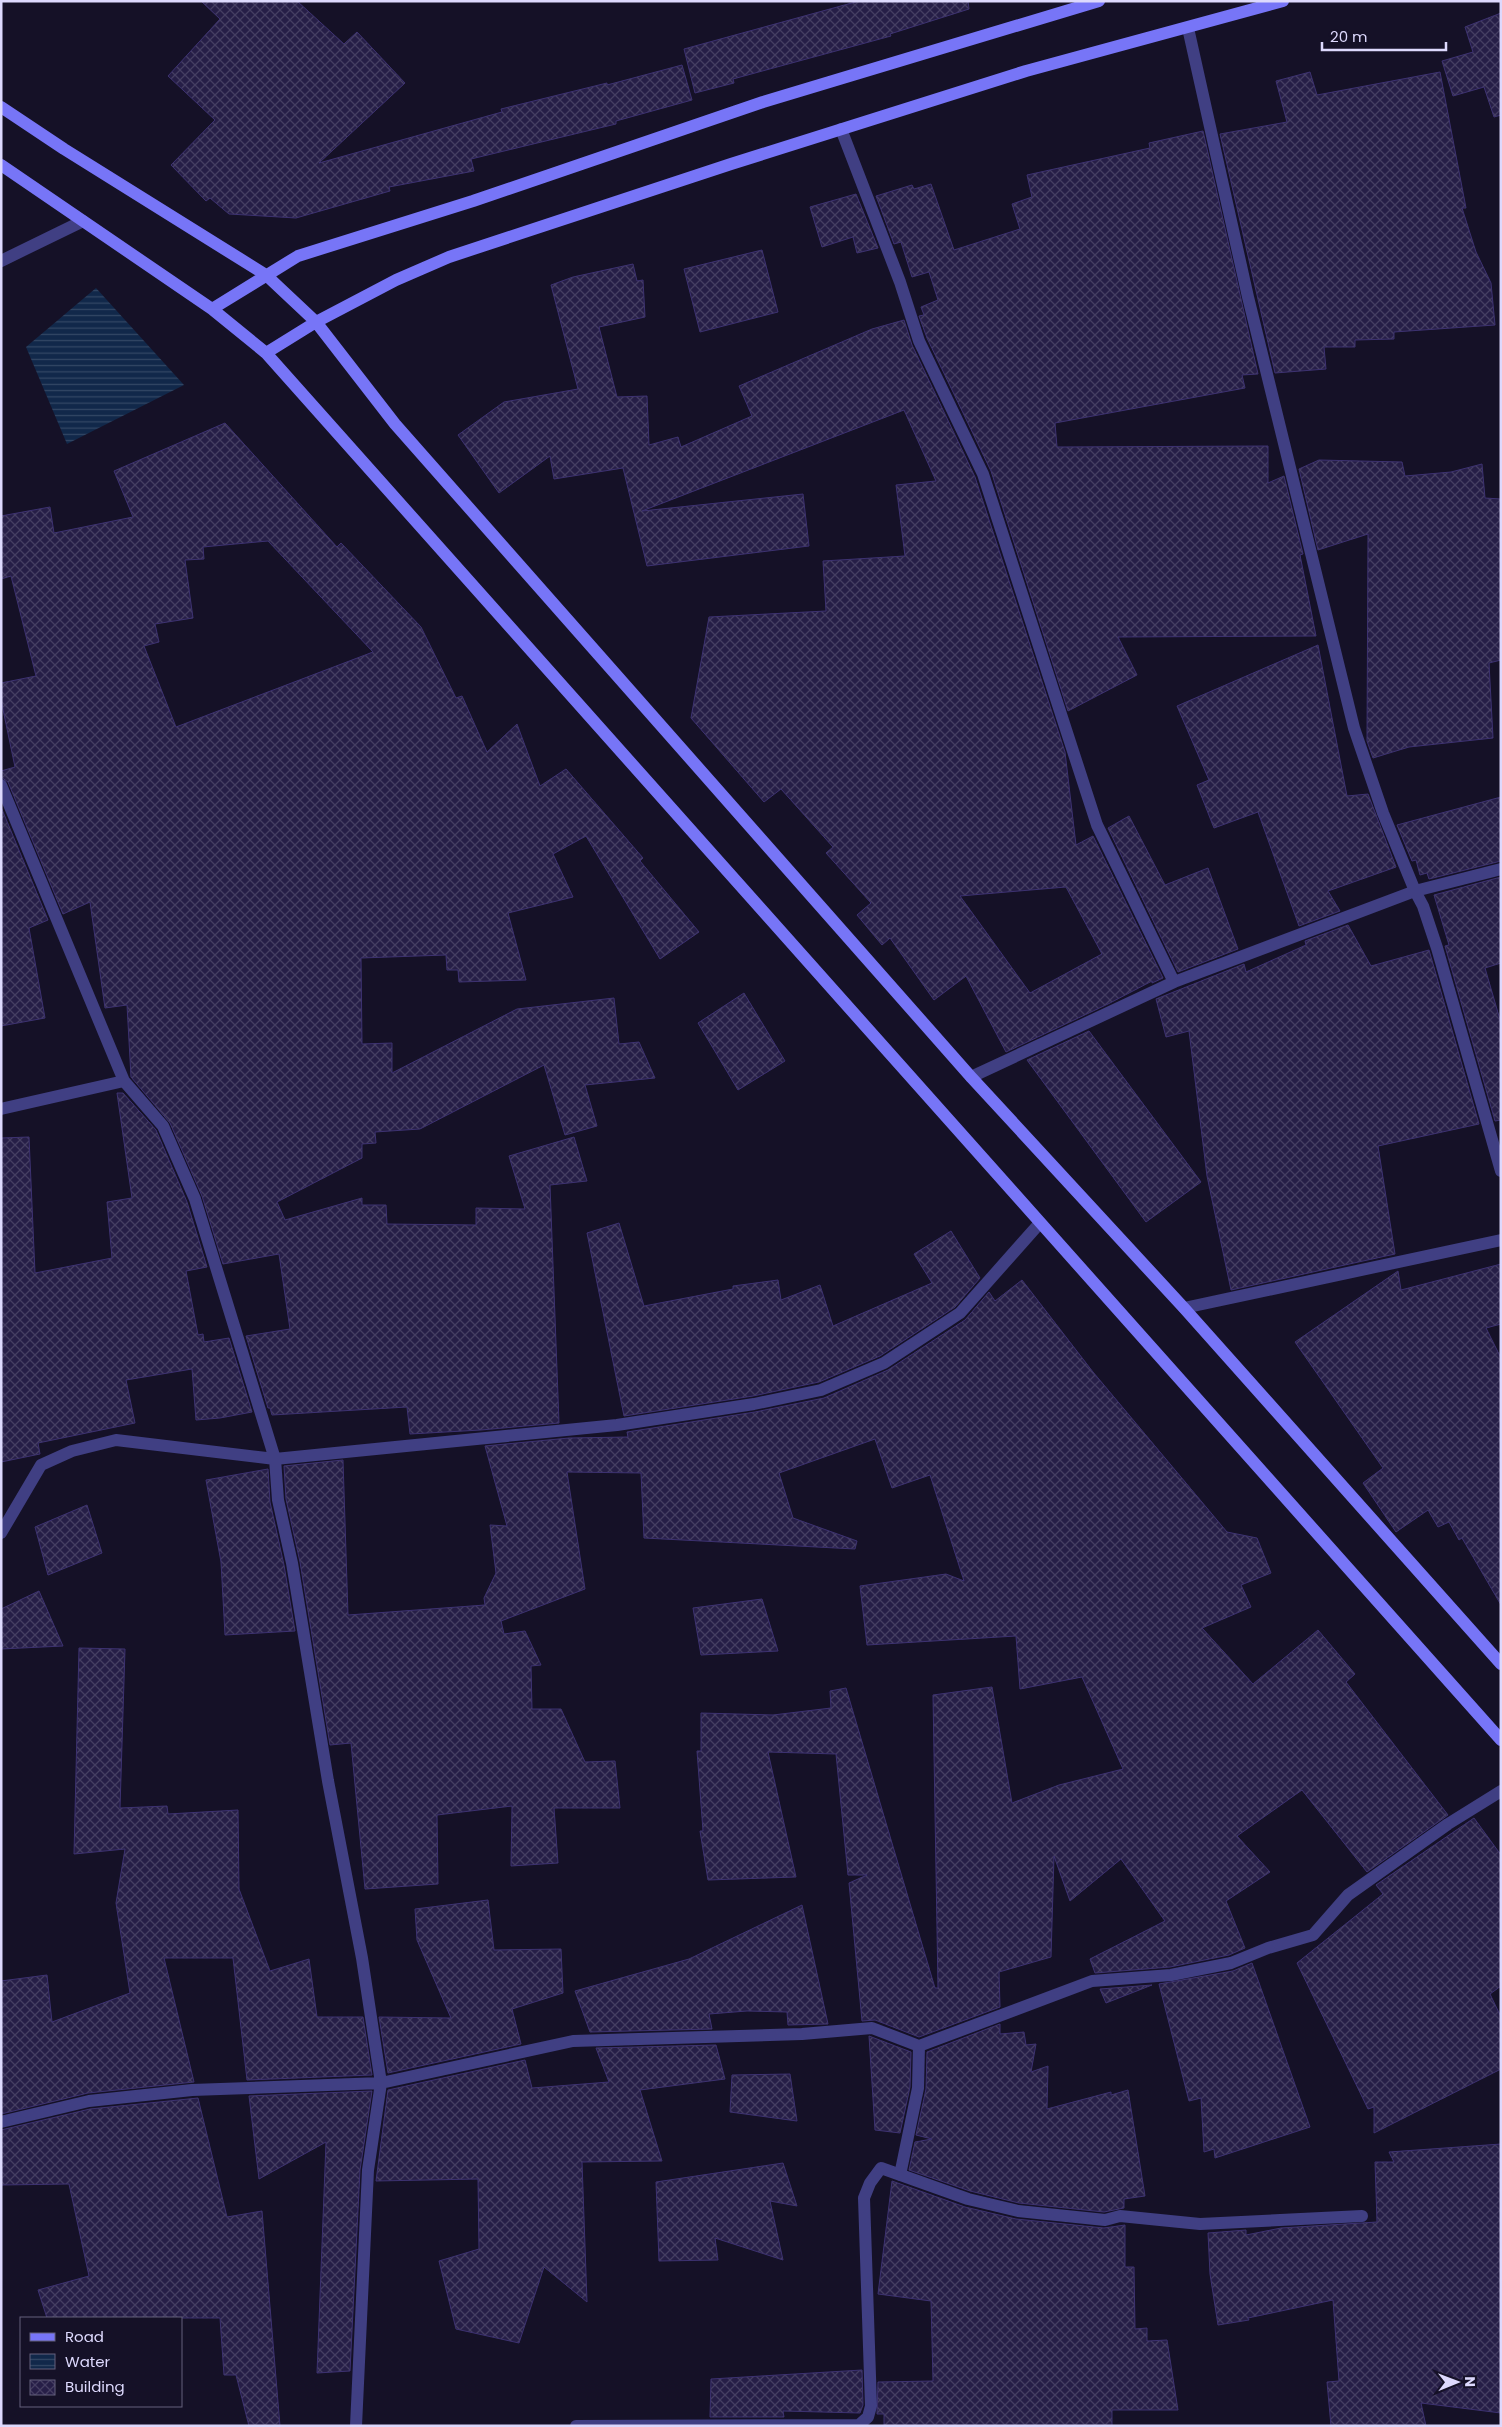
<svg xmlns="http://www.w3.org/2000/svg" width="1502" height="2427" font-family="Poppins,sans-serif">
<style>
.water{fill:url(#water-rules)}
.building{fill:url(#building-cross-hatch);stroke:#3d3271;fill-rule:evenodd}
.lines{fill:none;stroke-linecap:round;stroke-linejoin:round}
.street{stroke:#403f83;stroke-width:12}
.secondary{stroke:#7775f7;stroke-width:12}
</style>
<defs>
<pattern id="water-rules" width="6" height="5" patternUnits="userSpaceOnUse" patternTransform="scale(1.25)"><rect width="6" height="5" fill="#11284a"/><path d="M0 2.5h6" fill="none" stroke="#334765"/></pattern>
<pattern id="building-cross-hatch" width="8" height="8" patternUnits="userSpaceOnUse" patternTransform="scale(1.25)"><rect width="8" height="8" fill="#261e47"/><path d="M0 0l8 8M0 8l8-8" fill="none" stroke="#453e62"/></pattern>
</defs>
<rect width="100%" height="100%" fill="#151127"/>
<path class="water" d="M96,288L184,385L67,444L26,347Z"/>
<path class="building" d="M201,1H297L344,44L357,32L405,83L319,163L502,112L501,109L607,83V85L682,65L692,100L616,121V124L471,159L474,171L389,187L390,191L296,218L229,214L210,198L206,201L171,165L215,120L168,76L220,19Z
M859,1H968L969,9L890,34L891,36L733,79L734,83L695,93L684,49Z
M1501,13V115L1494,117L1484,87L1453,96L1442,61L1473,52L1465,27Z
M1310,72L1317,95L1440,72L1466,208H1462L1476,252L1491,283L1495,325L1394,332V339L1355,340V347H1324L1326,369L1275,373L1220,134L1287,122L1276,81Z
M1203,131L1258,374L1242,375L1245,388L1055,423L1057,447L1268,446V483L1284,476L1303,554L1300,555L1316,636L1118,637L1137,675L1068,711L991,471L927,338L919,316L924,315L921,307L938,300L929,272L912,277L901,242L894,244L876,196L912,185L914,189L931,184L954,250L1020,229L1012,204L1032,197L1027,175L1150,148L1149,143Z
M856,194L878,248L857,253L853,237L822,247L810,207Z
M762,250L778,312L700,332L684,269Z
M633,264L637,281L643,280L645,317L599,327L617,397L647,396L649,445L678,437L681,447L752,416L739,386L872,329L904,320L912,345L975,477L1065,752L1076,845L1093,836L1163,978L1152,983V981L1108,1004L1006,1052L966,976L934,1000L890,938L882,945L857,915L871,903L826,853L833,847L781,789L764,802L691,718L709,617L826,611L823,561L905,556L896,485L936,481L904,410L642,511L803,494L809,546L647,566L623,468L554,479L550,456L499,493L458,435L504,402L578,389L551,285L573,277ZM1066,887L1102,954L1030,993L960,896Z
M225,423L337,547L341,543L421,627L456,698L462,696L487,752L517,724L540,786L566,769L643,858L640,861L699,932L660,959L586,836L553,854L573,897L508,913L526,980L459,982L458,970H447L446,955L361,958L362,1044L392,1043V1073L517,1009L614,998L619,1044L639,1042L655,1078L585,1085L597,1126L565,1135L544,1065L420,1129L375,1132L376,1143L362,1144V1158L277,1202L285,1220L362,1198V1205H386L387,1224L476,1225V1208L525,1209L509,1156L574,1137L587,1181L550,1185L559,1423L481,1430L410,1434L407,1407L272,1415L270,1408H268L246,1336L290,1329L279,1254L223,1264L202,1196L170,1123L131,1077L127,1005L105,1008L90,902L63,914L8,782L1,777V771L15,767L1,700V683L36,676L11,576L1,579V516L50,507L54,533L133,517L114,471ZM268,541L373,652L176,727L144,646L159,642L155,624L193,618L185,560L204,559L203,547Z
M1319,460L1402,462L1405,476L1451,472L1482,464L1485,498L1501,499V660L1489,663L1493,738L1409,747L1373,758L1367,741L1368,534L1318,550L1299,469Z
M1318,645L1347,796L1368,794L1396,867L1328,891L1340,911L1299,926L1258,812L1214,828L1197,785L1209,780L1177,706Z
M1501,797V861L1429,879L1427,873L1420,875L1416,860L1412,861L1397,825Z
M1,807L48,920L29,928L45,1018L1,1026Z
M1129,816L1165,885L1208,868L1238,949L1178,972L1108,828Z
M1501,877V963L1485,968L1501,1023V1120L1495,1121L1445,946L1449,945L1434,895Z
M1348,925L1371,966L1429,950L1479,1124L1378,1146L1395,1254L1231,1290L1207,1176L1189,1031L1166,1037L1156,999L1244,964L1246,972L1306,945L1305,941Z
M744,993L785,1061L738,1090L698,1023Z
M1089,1031L1201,1182L1146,1222L1027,1060Z
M117,1093H123L156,1130L187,1202L207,1267L186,1271L198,1335L203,1334L204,1342L229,1338L252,1412L220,1418L196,1420L192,1369L126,1380L135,1423L38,1443L40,1454L1,1462V1138L29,1137L35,1273L112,1258L107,1202L132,1198Z
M619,1223L644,1306L733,1289V1286L778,1280L781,1300L820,1285L833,1326L932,1283L914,1254L951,1231L980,1278L955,1307L880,1356L819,1382L753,1396L624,1416L587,1233Z
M1501,1264V1324L1486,1328L1501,1358V1605L1462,1538L1459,1540L1449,1522L1438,1527L1428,1510L1396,1532L1363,1483L1383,1468L1295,1342L1398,1271L1401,1290Z
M1022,1280L1093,1372L1227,1532L1257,1538L1271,1573L1241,1585L1251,1607L1202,1628L1253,1684L1318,1630L1355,1674L1346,1682L1448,1815L1367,1872L1302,1790L1237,1836L1270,1872L1226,1901L1245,1948L1229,1955L1170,1967L1095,1973L1090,1959L1165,1921L1121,1859L1070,1901L1054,1856L1051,1957L999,1972L1000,2007L919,2037L875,2020L862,2021L849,1883L867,1875H848L836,1754L768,1752L796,1877L708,1880L700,1831H703L697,1751H701V1713L773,1715L831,1708L830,1691L846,1688L935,1988H938L933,1695L992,1687L1012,1803L1059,1785L1123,1769L1082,1677L1020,1689L1016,1636L867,1645L860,1586L946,1574L964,1581L930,1475L892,1488L875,1439L779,1473L793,1518L857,1541L855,1549L644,1538L641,1473L567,1472L585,1589L501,1621L504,1634L525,1631L541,1665L531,1666L532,1709H561L585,1762L615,1761L620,1808H554L558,1863L511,1866L512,1806L437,1815L438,1884L365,1889L351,1743L330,1745L300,1562L286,1499L284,1466L343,1460L348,1615L485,1605L484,1598L496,1573L490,1525L507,1526L485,1446L569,1438L628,1437L627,1432L755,1412L824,1398L888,1370L965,1320L989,1292L995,1301Z
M268,1469L270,1502L284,1565L295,1631L225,1635L221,1562L206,1480Z
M87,1505L102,1553L48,1575L35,1527Z
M39,1591L63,1646L1,1649V1609Z
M762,1599L778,1651L701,1655L693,1608Z
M79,1648L125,1649L120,1808L167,1806L168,1814L238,1810L239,1889L270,1971L309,1959L317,2017H363L372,2075L247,2080L233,1958H164L194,2082L88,2093L1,2114V1981L47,1975L52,2022L130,1993L116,1903L125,1849L74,1854Z
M1474,1818L1501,1855V1986L1490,1994L1501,2017V2069L1374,2133V2107L1368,2109L1297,1963L1383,1894L1376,1885Z
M488,1900L494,1950L561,1949L563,1993L512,2009L521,2044L388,2073L379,2017L451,2018L417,1940L415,1909Z
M802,1905L828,2024L788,2025L787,2012L747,2011L709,2014L712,2029L590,2032L575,1991L689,1959Z
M1252,1963L1310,2127L1215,2158L1214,2149L1204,2152L1201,2098L1189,2101L1159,1984L1233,1971Z
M1152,1985L1106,2003L1100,1989Z
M1000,2024V2034L1024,2032L1026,2045L1036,2044L1031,2072L1048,2066L1047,2109L1111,2092V2095L1128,2090L1145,2196L1124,2199V2208L1104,2212L1019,2203L970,2191L909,2170L915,2142L932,2139L916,2135L926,2089L927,2052Z
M869,2036L911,2052L910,2087L900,2133L875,2130Z
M716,2045L725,2079L640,2090L662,2161L582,2162L587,2302L544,2267L519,2343L456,2329L439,2261L479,2249L478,2179L376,2181L388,2090L525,2060L532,2088L609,2082L596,2048Z
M790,2074L797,2121L730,2112L732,2075Z
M372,2091L360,2170L350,2371L317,2373L326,2142L259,2179L249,2096Z
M198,2098L227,2217L262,2211L280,2426H249L236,2375H224L220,2318H47L38,2290L89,2276L69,2184L1,2185V2130L90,2109Z
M1501,2144V2413L1421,2403L1426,2426H1331L1327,2382L1339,2381L1333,2300L1248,2318L1249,2320L1218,2325L1210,2274L1208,2233L1246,2230V2235L1281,2228L1377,2222L1375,2162H1394L1389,2152Z
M783,2163L797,2206L770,2201L783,2260L715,2238L718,2260L659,2261L656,2182Z
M892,2181L965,2207L1016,2219L1104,2228L1125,2225V2267H1134L1135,2329L1147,2328V2341L1167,2340L1178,2410H1112V2426H884V2414H877L878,2382L933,2381L931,2301L878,2294Z
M862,2370L863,2405L860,2413L783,2411L784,2417H710L711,2379Z"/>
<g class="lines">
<path class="street" d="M1188,28L1248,297L1354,728L1383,813L1415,891L1423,906L1437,948L1501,1171
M841,129L900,282L919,341L983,474L1097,825L1174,982
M1,261L83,221
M1,785L124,1081L163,1126L195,1199L275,1459L278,1500L292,1563L328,1781L362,1958L381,2083L368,2170L356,2426
M971,1077L1174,982L1415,891L1501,869
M1,1109L124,1081
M1184,1308L1501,1240
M1,1533L41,1465L72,1451L116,1440L275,1459L617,1425L754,1404L821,1390L884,1363L960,1313L1039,1224
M1,2122L89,2101L192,2090L381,2083L573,2041L802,2034L872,2028L919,2046L1092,1981L1171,1975L1231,1963L1268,1948L1313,1935L1348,1895L1448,1824L1501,1791
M900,2175L918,2088L919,2046
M576,2426L859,2425L868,2417L871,2406L864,2198L870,2183L881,2168L968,2199L1018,2211L1105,2220L1120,2216L1200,2224L1362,2216"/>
<path class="secondary" d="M1,107L64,149L266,275L316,322L395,424L971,1077L1184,1308L1501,1664
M1,165L212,309L266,353L1501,1740
M212,309L298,256L473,201L763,102L1099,1
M266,353L316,322L396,280L449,257L731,164L1026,71L1283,1"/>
</g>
<rect width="1502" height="2427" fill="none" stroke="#ddd9fd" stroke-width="5"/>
<rect x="20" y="2317" width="162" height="90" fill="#151127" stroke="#65617d"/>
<rect x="30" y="2333" width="25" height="8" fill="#7775f7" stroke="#65617d"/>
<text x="65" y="2342" font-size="15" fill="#ddd9fd">Road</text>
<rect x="30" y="2354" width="25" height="15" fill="url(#water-rules)" stroke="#65617d"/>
<text x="65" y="2367" font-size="15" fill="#ddd9fd">Water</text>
<rect x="30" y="2380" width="25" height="15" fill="url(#building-cross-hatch)" stroke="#65617d"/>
<text x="65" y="2392" font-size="15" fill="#ddd9fd">Building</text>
<g transform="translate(1457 2382) rotate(89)" stroke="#151127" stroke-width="4" paint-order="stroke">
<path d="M0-4L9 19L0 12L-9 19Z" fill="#ddd9fd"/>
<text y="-8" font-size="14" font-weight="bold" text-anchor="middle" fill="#ddd9fd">N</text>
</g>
<path d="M1322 42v8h124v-8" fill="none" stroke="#ddd9fd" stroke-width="2.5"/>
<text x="1330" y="42" font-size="15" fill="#ddd9fd" stroke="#151127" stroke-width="4" paint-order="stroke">20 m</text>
</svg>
